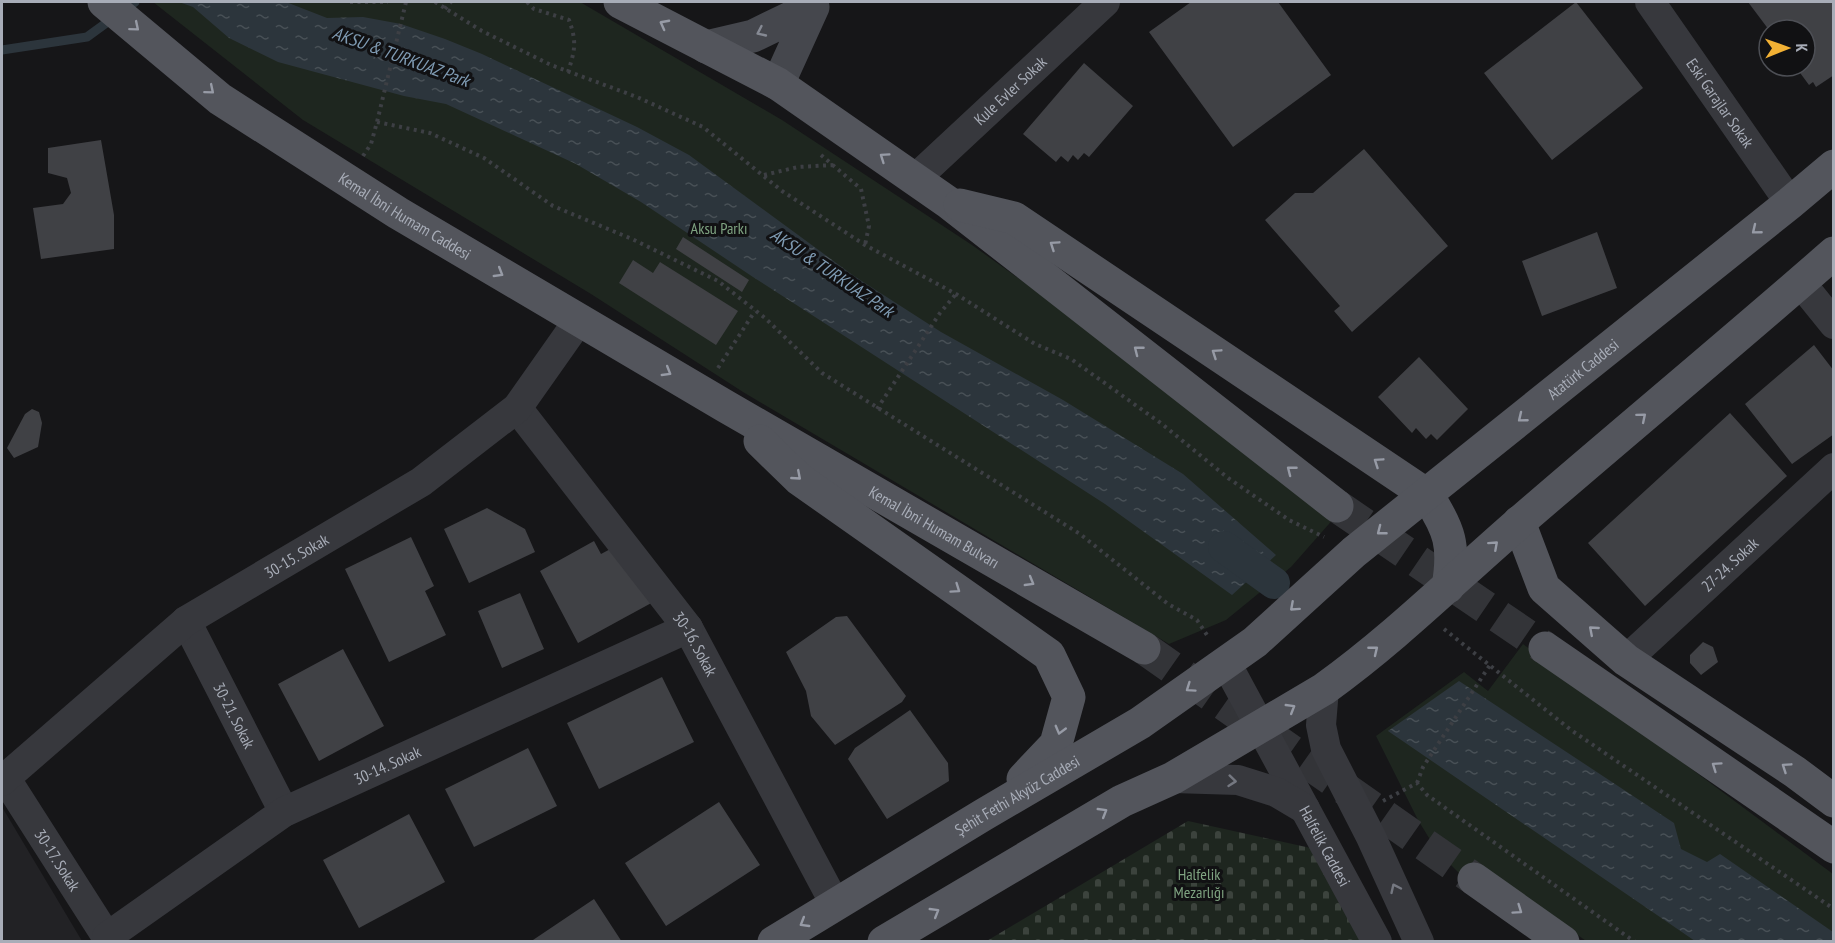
<svg xmlns="http://www.w3.org/2000/svg" width="1835" height="943" font-family="'PT Sans Narrow',sans-serif">
<style>
.built{fill:#222225}
.green{fill:#1e261f}
.cemetery{fill:url(#cemetery-stones)}
.water{fill:url(#water-ripples)}
.lines{fill:none;stroke-linecap:round;stroke-linejoin:round}
.stream{stroke:#2c353c;stroke-width:9}
.canal{stroke:#2c353c;stroke-width:32}
.building{fill:#404145}
.primary-tunnel{stroke:#333438;stroke-width:33;stroke-dasharray:33 16;stroke-linecap:butt}
.path{stroke:#3d3f44;stroke-width:4;stroke-dasharray:3 4.5;stroke-linecap:butt}
.street{stroke:#37383d;stroke-width:30}
.secondary{stroke:#45474d;stroke-width:33}
.primary{stroke:#53555c;stroke-width:33}
.oneway{stroke:#979ba6}
.oneway2{stroke:#858993}
.oneway3{stroke:#757881}
.labels{text-anchor:middle;stroke-width:6;stroke-linejoin:round;paint-order:stroke}
.street-label{font-size:16px;fill:#a8adb8;stroke:#111113}
.park-label{font-size:16px;fill:#7fa381;stroke:#111113}
.water-label{font-size:18px;font-style:italic;fill:#7f9bb3;stroke:#111113}
</style>
<defs>
<pattern id="cemetery-stones" width="16" height="16" patternUnits="userSpaceOnUse" patternTransform="scale(1.5)"><rect width="16" height="16" fill="#1e261f"/><path d="M2 7V4a2 2 0 0 1 4 0v3zM10 15v-3a2 2 0 0 1 4 0v3z" fill="#3c433d"/></pattern>
<pattern id="water-ripples" width="26" height="14" patternUnits="userSpaceOnUse" patternTransform="scale(1.5)"><rect width="26" height="14" fill="#2c353c"/><path d="M2 4q2-2 4 0t4 0M15 11q2-2 4 0t4 0" fill="none" stroke="#485056"/></pattern>
</defs>
<rect width="100%" height="100%" fill="#161618"/>
<path class="built" d="M2,807L82,941H2Z"/>
<path class="green" d="M153,2H580L782,120L972,245L1148,371L1336,516L1291,567L1226,620L1169,644L743,392L591,294L303,120Z
M1523,644L1833,874V941H1586L1483,866L1470,884L1437,851L1418,820L1376,736L1464,672L1488,691Z"/>
<path class="cemetery" d="M1188,821L1315,849L1360,941L985,942Z"/>
<path class="water" d="M179,2H286L327,18L363,17L401,24L445,39L482,54L637,127L689,155L854,276L941,332L1063,400L1183,474L1276,555L1232,595L1105,504L753,277L641,202L576,164L446,104L404,96L278,62L229,38L193,7Z
M1459,681L1674,823L1681,849L1707,862L1720,854L1833,932V941H1695L1388,731Z"/>
<g class="lines">
<path class="stream" d="M2,50L87,37L135,2"/>
<path class="canal" d="M1224,547L1274,583"/>
</g>
<path class="building" d="M1191,2H1278L1331,75L1233,147L1149,32Z
M1576,2L1643,88L1552,160L1484,73Z
M1748,2H1834V75L1816,87L1813,82L1809,85L1795,66H1805V30H1769Z
M1084,63L1133,106L1089,157L1084,153L1078,160L1073,155L1068,162L1061,156L1056,162L1023,134Z
M101,140L114,215V249L41,259L33,208L63,204L71,193L67,178L48,173V148Z
M1364,149L1448,246L1352,332L1334,311L1340,306L1265,220L1295,193H1313Z
M1597,232L1617,288L1542,316L1522,261Z
M683,237L749,280L742,292L676,249Z
M633,260L653,273L660,262L738,311L716,345L619,283Z
M1814,345L1834,371V434L1792,464L1745,404Z
M1419,357L1468,409L1437,440L1431,434L1426,439L1416,428L1412,433L1378,397Z
M32,409L39,412L42,423L38,447L14,458L7,448L25,414Z
M1730,413L1787,476L1645,606L1588,543Z
M487,508L525,529L535,552L469,583L444,529Z
M411,537L434,586L425,591L446,635L389,662L345,569Z
M594,541L601,554L616,546L655,601L578,643L540,571Z
M520,593L544,649L502,668L478,611Z
M847,616L906,696L902,702L835,745L811,716L806,691L786,652L836,617Z
M1703,642L1713,647L1718,662L1701,675L1690,663V655Z
M343,649L384,726L319,761L278,684Z
M662,677L694,742L599,789L567,723Z
M910,710L948,763L949,781L887,819L848,759L855,748Z
M528,748L557,806L474,847L445,789Z
M719,802L760,865L666,926L625,863Z
M409,814L445,882L359,928L323,860Z
M594,899L622,942H530Z"/>
<g class="lines">
<path class="primary-tunnel" d="M1337,506L1545,648
M1144,648L1474,879"/>
<path class="path" d="M350,2H388
M435,2L482,31L551,65L637,97L703,127L782,191L865,245L956,294L1035,344L1071,359L1162,424L1228,478L1289,520L1324,537
M527,2L534,9L569,20C577,42 575,50 568,72
M445,9L451,2
M377,122L430,133L484,158L553,206L632,239L718,281L765,318L822,373L1080,534L1168,604L1197,620L1209,638
M821,155L861,189L869,226L865,245
M363,156L371,144L377,122L406,2
M764,175L798,167L833,165
M718,368L755,311
M877,409L940,313L956,294
M1444,629L1571,730L1834,909
M1417,783L1423,767L1490,665
M1383,801L1417,783L1427,795L1635,942"/>
<g class="street">
<path id="s1" d="M1650,2L1790,203"/>
<path id="s2" d="M915,179L1105,2"/>
<path d="M1800,282L1834,324"/>
<path id="s3" d="M517,408L688,628L835,904"/>
<path id="s4" d="M186,621L284,812"/>
<path id="s5" d="M1626,660L1834,468"/>
<path id="s6" d="M1226,663L1377,942"/>
<path d="M1324,689L1321,725L1326,749L1371,837L1419,942"/>
<path d="M1173,778L1238,780L1276,792L1305,809"/>
<path id="s7" d="M6,779L110,942"/>
<path id="s8" d="M2,781L186,621L421,482L517,408L579,320"/>
<path id="s9" d="M107,937L284,812L688,628"/>
</g>
<path class="secondary" d="M706,47L753,36L813,7
M778,84L813,7"/>
<g class="primary">
<path id="s10" d="M104,2L220,99L398,213L725,406L1144,648"/>
<path d="M620,2L778,84L949,203L1337,506"/>
<path d="M960,205L1014,218L1427,495C1450,530 1455,546 1448,587"/>
<path d="M760,441L799,479L1049,655L1069,697L1056,744L1023,779"/>
<path d="M1519,522L1544,588L1626,660L1795,772L1834,801"/>
<path d="M1545,648L1834,847"/>
<path d="M1474,879L1563,942"/>
<path id="s11" d="M774,942L983,815L1140,723L1255,642L1354,552L1790,203L1834,166"/>
<path d="M884,942L1122,801L1173,778L1324,689C1395,638 1456,577 1522,520C1625,431 1731,343 1834,253"/>
</g>
</g>
<defs><path id="oneway-chevron" d="M-2-3.5L2.5 0L-2 3.5" fill="none" stroke-width="1.6" stroke-linecap="round" stroke-linejoin="round" transform="scale(1.5)"/></defs>
<g class="oneway">
<use href="#oneway-chevron" transform="translate(664 24) rotate(-152)"/>
<use href="#oneway-chevron" transform="translate(135 27) rotate(40)"/>
<use href="#oneway-chevron" transform="translate(210 90) rotate(40)"/>
<use href="#oneway-chevron" transform="translate(884 157) rotate(-145)"/>
<use href="#oneway-chevron" transform="translate(1756 230) rotate(141)"/>
<use href="#oneway-chevron" transform="translate(1054 245) rotate(-146)"/>
<use href="#oneway-chevron" transform="translate(499 273) rotate(31)"/>
<use href="#oneway-chevron" transform="translate(1138 350) rotate(-142)"/>
<use href="#oneway-chevron" transform="translate(1216 353) rotate(-146)"/>
<use href="#oneway-chevron" transform="translate(667 372) rotate(31)"/>
<use href="#oneway-chevron" transform="translate(1642 417) rotate(-40)"/>
<use href="#oneway-chevron" transform="translate(1522 418) rotate(141)"/>
<use href="#oneway-chevron" transform="translate(1378 462) rotate(-146)"/>
<use href="#oneway-chevron" transform="translate(1291 470) rotate(-142)"/>
<use href="#oneway-chevron" transform="translate(797 476) rotate(41)"/>
<use href="#oneway-chevron" transform="translate(1381 531) rotate(142)"/>
<use href="#oneway-chevron" transform="translate(1494 545) rotate(-42)"/>
<use href="#oneway-chevron" transform="translate(1030 582) rotate(30)"/>
<use href="#oneway-chevron" transform="translate(956 589) rotate(35)"/>
<use href="#oneway-chevron" transform="translate(1294 607) rotate(138)"/>
<use href="#oneway-chevron" transform="translate(1593 630) rotate(-139)"/>
<use href="#oneway-chevron" transform="translate(1374 650) rotate(-39)"/>
<use href="#oneway-chevron" transform="translate(1190 688) rotate(145)"/>
<use href="#oneway-chevron" transform="translate(1291 708) rotate(-31)"/>
<use href="#oneway-chevron" transform="translate(1060 730) rotate(105)"/>
<use href="#oneway-chevron" transform="translate(1716 766) rotate(-145)"/>
<use href="#oneway-chevron" transform="translate(1786 767) rotate(-146)"/>
<use href="#oneway-chevron" transform="translate(1103 812) rotate(-31)"/>
<use href="#oneway-chevron" transform="translate(1518 910) rotate(35)"/>
<use href="#oneway-chevron" transform="translate(935 912) rotate(-31)"/>
<use href="#oneway-chevron" transform="translate(804 923) rotate(149)"/>
</g>
<use class="oneway2" href="#oneway-chevron" transform="translate(761 32) rotate(155)"/>
<g class="oneway3">
<use href="#oneway-chevron" transform="translate(1232 781) rotate(6)"/>
<use href="#oneway-chevron" transform="translate(1395 888) rotate(-115)"/>
</g>
<g class="labels">
<g class="street-label">
<text dy="6" stroke="none"><textPath href="#s2" startOffset="130">Kule Evler Sokak</textPath></text>
<text dy="6" stroke="none"><textPath href="#s1" startOffset="123">Eski Garajlar Sokak</textPath></text>
<text dy="6" stroke="none"><textPath href="#s10" startOffset="370">Kemal İbni Humam Caddesi</textPath></text>
<text dy="6" stroke="none"><textPath href="#s11" startOffset="994">Atatürk Caddesi</textPath></text>
<text dy="6" stroke="none"><textPath href="#s10" startOffset="984">Kemal İbni Humam Bulvarı</textPath></text>
<text dy="6" stroke="none"><textPath href="#s8" startOffset="372">30-15. Sokak</textPath></text>
<text dy="6" stroke="none"><textPath href="#s5" startOffset="141">27-24. Sokak</textPath></text>
<text dy="6" stroke="none"><textPath href="#s3" startOffset="296">30-16. Sokak</textPath></text>
<text dy="6" stroke="none"><textPath href="#s4" startOffset="106">30-21. Sokak</textPath></text>
<text dy="6" stroke="none"><textPath href="#s9" startOffset="330">30-14. Sokak</textPath></text>
<text dy="6" stroke="none"><textPath href="#s11" startOffset="284">Şehit Fethi Akyüz Caddesi</textPath></text>
<text dy="6" stroke="none"><textPath href="#s6" startOffset="208">Halfelik Caddesi</textPath></text>
<text dy="6" stroke="none"><textPath href="#s7" startOffset="96">30-17. Sokak</textPath></text>
</g>
<g class="park-label">
<text x="719" y="234">Aksu Parkı</text>
<text x="1199" y="880">Halfelik<tspan x="1199" dy="18">Mezarlığı</tspan></text>
</g>
<g class="water-label">
<text transform="translate(401 57) rotate(20)" y="6">AKSU &amp; TURKUAZ Park</text>
<text transform="translate(832 273) rotate(34)" y="6">AKSU &amp; TURKUAZ Park</text>
</g>
</g>
<rect width="1835" height="943" fill="none" stroke="#a8adb8" stroke-width="6"/>
<g transform="translate(1787 48) rotate(89)"><circle r="28" fill="#111113" stroke="#4d4f55" stroke-width="1.5"/>
<path d="M0-4.5L10 22L0 15L-10 22Z" fill="#f2b134"/>
<text y="-9" font-size="16" font-weight="bold" text-anchor="middle" fill="#a8adb8">K</text>
</g>
</svg>
